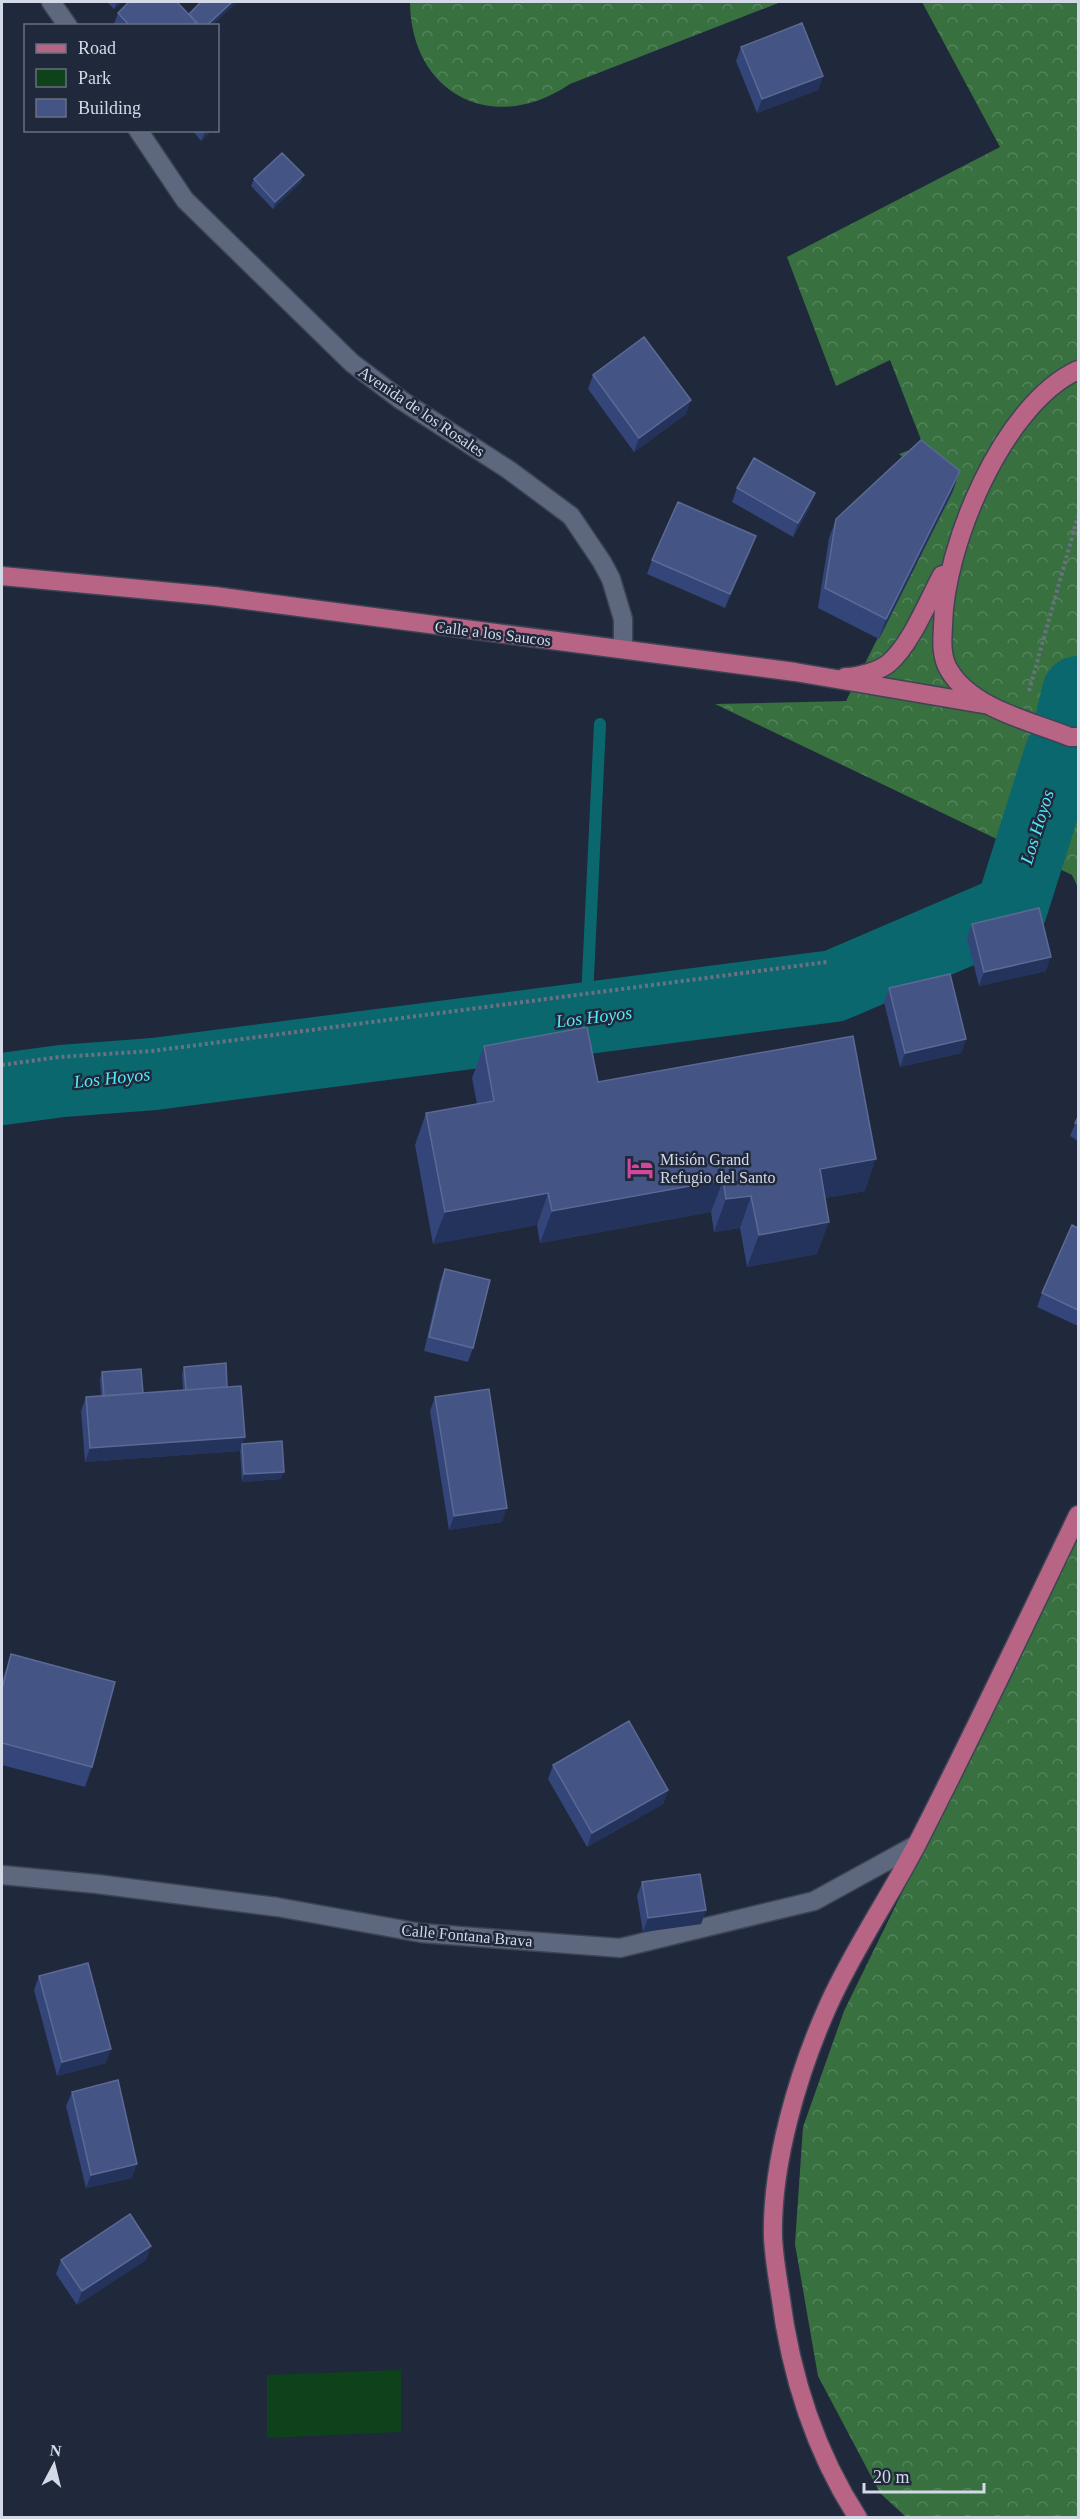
<svg xmlns="http://www.w3.org/2000/svg" width="1080" height="2519" font-family="Georgia,serif">
<style>
.forest{fill:url(#forest-crowns)}
.green{fill:#0e421a}
.lines{fill:none;stroke-linecap:round;stroke-linejoin:round}
.stream{stroke:#0a676e;stroke-width:12}
.river{stroke:#0a676e;stroke-width:72}
.minor-casing{stroke:#3e4455;stroke-width:21}
.major-casing{stroke:#3e4455;stroke-width:21}
.path{stroke:#6a7182;stroke-width:4;stroke-dasharray:3 3;stroke-linecap:butt}
.minor{stroke:#5d677d;stroke-width:18}
.major{stroke:#b86585;stroke-width:18}
.wall{fill:#334579}
.shaded-wall{fill:#24335b}
.building{fill:#445585;stroke:#5b6a94;stroke-width:1.5}
.labels{text-anchor:middle;stroke-width:5;stroke-linejoin:round;paint-order:stroke}
.street-label{font-size:16px;fill:#d3d9e6;stroke:#20283b}
.poi-label{font-size:16px;fill:#d3d9e6;stroke:#20283b;text-anchor:start}
.water-label{font-size:18px;font-style:italic;fill:#53ebf9;stroke:#20283b}
</style>
<defs>
<pattern id="forest-crowns" width="20" height="18" patternUnits="userSpaceOnUse" patternTransform="scale(1.5)"><rect width="20" height="18" fill="#387040"/><path d="M2 6a3 3 0 1 1 6 0M12 15a3 3 0 1 1 6 0" fill="none" stroke="#54845c"/></pattern>
</defs>
<rect width="100%" height="100%" fill="#20283b"/>
<path class="forest" d="M410,2H781L570,84C494,136 411,95 410,2Z
M922,2H1078V887L1072,875L715,704L846,701L950,495L899,454L923,445L890,360L836,386L787,257L1000,147Z
M1078,1533V2517H906L880,2493L818,2376L795,2244L803,2127L844,2011Z"/>
<path class="green" d="M401,2370V2432L267,2438V2375Z"/>
<g class="lines">
<path class="stream" d="M586,1019L600,724"/>
<path class="river" d="M1072,717L1078,692
M2,1089L62,1081L154,1074L834,986L1011,910L1060,755"/>
<g class="minor-casing">
<path id="minor" d="M51,2L68,26
M138,130L185,200L352,363L401,400L509,470L571,516L602,562L611,579L623,619V649
M2,1875L97,1884L277,1907L421,1933L620,1948L814,1901L916,1845"/>
</g>
<g class="major-casing">
<path id="major" d="M1078,370C1003,404 944,547 943,626C942,641 941,657 949,670C972,709 1031,721 1070,737H1078
M2,576L214,596L795,672L983,704
M845,677C857,677 880,671 889,663C911,644 928,601 942,575
M858,2518C814,2450 790,2372 780,2293C777,2275 774,2256 773,2238C771,2164 798,2073 828,2006C853,1950 889,1898 917,1844C973,1735 1025,1625 1078,1515"/>
</g>
<path class="path" d="M1029,691L1078,516
M2,1065L59,1057L152,1051L827,962"/>
<use href="#minor" class="minor"/>
<use href="#major" class="major"/>
</g>
<path class="wall" d="M107,2H122L114,9Z
M237,2L211,26H113L118,13L188,14Z
M741,47L823,76L818,90L757,113L736,61Z
M192,130H212L201,141Z
M254,179L301,182L273,209L251,186Z
M593,375L686,414L634,452L588,389Z
M737,488L810,507L793,537L732,502Z
M953,491L879,639L818,608L829,538L836,519Z
M751,550L725,608L647,574L652,560Z
M972,924L1046,971L979,986L967,938Z
M889,988L966,1039L961,1053L900,1067L884,1002Z
M484,1046L598,1082L865,1191L825,1198L817,1254L747,1267L740,1228L714,1232L711,1212L540,1243L537,1225L433,1244L415,1145L426,1113L477,1104L472,1078Z
M1078,1117V1141L1070,1136Z
M1078,1228V1326L1037,1307L1042,1293Z
M445,1269L473,1348L468,1362L424,1351L440,1282Z
M184,1367L227,1387L245,1437L240,1451L85,1462L81,1411L86,1397L101,1396L100,1379L102,1372L143,1393L183,1390L182,1374Z
M435,1397L502,1522L449,1530L430,1411Z
M242,1444L281,1479L242,1482L240,1451Z
M11,1654L92,1767L85,1787L2,1765V1681Z
M553,1765L668,1790L663,1804L587,1847L548,1779Z
M642,1882L706,1910L701,1924L643,1932L637,1896Z
M39,1976L106,2063L57,2076L34,1990Z
M72,2092L132,2178L86,2188L66,2106Z
M151,2246L146,2260L77,2305L56,2274L61,2260Z"/>
<path class="shaded-wall" d="M117,2H122L114,9Z
M232,2H237L211,26H206Z
M823,76L818,90L757,113L762,99Z
M207,130H212L201,141L204,134Z
M304,175L301,182L273,209L275,202Z
M691,400L686,414L634,452L639,438Z
M960,471L953,491L879,639L886,619Z
M815,493L810,507L793,537L798,523Z
M756,536L751,550L725,608L730,594Z
M1051,957L1046,971L979,986L984,972Z
M966,1039L961,1053L900,1067L905,1053Z
M876,1159L865,1191L808,1201L820,1169Z
M723,1180L711,1212L540,1243L552,1211Z
M548,1193L537,1225L433,1244L445,1212Z
M751,1196L740,1228L714,1232L726,1199Z
M829,1222L817,1254L747,1267L759,1235Z
M245,1437L240,1451L85,1462L90,1448Z
M284,1472L281,1479L242,1482L244,1474Z
M507,1508L502,1522L449,1530L454,1516Z
M668,1790L663,1804L587,1847L592,1833Z
M706,1910L701,1924L643,1932L648,1918Z
M111,2049L106,2063L57,2076L62,2062Z
M137,2164L132,2178L86,2188L91,2175Z
M151,2246L146,2260L77,2305L82,2291Z"/>
<path class="building" d="M129,2H177L196,22L193,26H130L118,13Z
M201,2H232L206,26H200L189,14Z
M802,23L823,76L762,99L741,47Z
M282,153L304,175L275,202L254,179Z
M644,337L691,400L639,438L593,375Z
M921,440L960,471L886,619L825,588L836,519Z
M754,458L815,493L798,523L737,488Z
M678,502L756,536L730,594L652,560Z
M1039,908L1051,957L984,972L972,924Z
M950,974L966,1039L905,1053L889,988Z
M587,1027L598,1082L853,1036L876,1159L820,1169L829,1222L759,1235L751,1196L726,1199L723,1180L552,1211L548,1193L445,1212L426,1113L494,1101L484,1046Z
M1078,1117V1124L1075,1123Z
M1072,1225L1078,1228V1310L1042,1293Z
M445,1269L490,1280L473,1348L429,1337Z
M226,1363L227,1387L186,1390L184,1367Z
M141,1369L143,1393L104,1396L102,1372Z
M241,1386L245,1437L90,1448L86,1397Z
M489,1389L507,1508L454,1516L435,1397Z
M282,1441L284,1472L244,1474L242,1444Z
M11,1654L115,1682L92,1767L2,1743V1689Z
M629,1721L668,1790L592,1833L553,1765Z
M700,1874L706,1910L648,1918L642,1882Z
M88,1963L111,2049L62,2062L39,1976Z
M118,2080L137,2164L91,2175L72,2092Z
M130,2214L151,2246L82,2291L61,2260Z"/>
<defs>
<g id="hotel-bare" transform="scale(2.07)"><path d="M-6-4.5h1.5V1H6V5H4.5V3h-9V5H-6ZM-4 0a1.8 1.8 0 1 1 3.6 0ZM.5 0V-2.5h3Q6-2.5 6 0Z" fill="#d1479c" stroke="#20283b" stroke-width="2.5" paint-order="stroke"/></g>
</defs>
<g fill-rule="evenodd">
<use href="#hotel-bare" x="640" y="1168"/>
</g>
<g class="labels">
<g class="street-label">
<text transform="translate(422 411) rotate(34)" y="6">Avenida de los Rosales</text>
<text transform="translate(493 633) rotate(7)" y="6">Calle a los Saucos</text>
<text transform="translate(467 1935) rotate(5)" y="6">Calle Fontana Brava</text>
</g>
<g class="poi-label">
<text x="660" y="1165">Misión Grand<tspan x="660" dy="18">Refugio del Santo</tspan></text>
</g>
<g class="water-label">
<text transform="translate(1037 827) rotate(-73)" y="6">Los Hoyos</text>
<text transform="translate(594 1017) rotate(-7)" y="6">Los Hoyos</text>
<text transform="translate(112 1078) rotate(-6)" y="6">Los Hoyos</text>
</g>
</g>
<rect width="1080" height="2519" fill="none" stroke="#d3d9e6" stroke-width="6"/>
<rect x="24" y="24" width="195" height="108" fill="#20283b" stroke="#686f7f" stroke-width="1.5"/>
<rect x="36" y="44" width="30" height="9" fill="#b86585" stroke="#686f7f" stroke-width="1.5"/>
<text x="78" y="54" font-size="18" fill="#d3d9e6">Road</text>
<rect x="36" y="69" width="30" height="18" fill="#0e421a" stroke="#686f7f" stroke-width="1.5"/>
<text x="78" y="84" font-size="18" fill="#d3d9e6">Park</text>
<rect x="36" y="99" width="30" height="18" fill="#445585" stroke="#686f7f" stroke-width="1.5"/>
<text x="78" y="114" font-size="18" fill="#d3d9e6">Building</text>
<g transform="translate(54 2465) rotate(7)" stroke="#20283b" stroke-width="4.5" paint-order="stroke">
<path d="M0-4.5L10 22L0 15L-10 22Z" fill="#d3d9e6"/>
<text y="-9" font-size="16" font-weight="bold" text-anchor="middle" fill="#d3d9e6">N</text>
</g>
<path d="M864 2483v9h120v-9" fill="none" stroke="#d3d9e6" stroke-width="3"/>
<text x="873" y="2483" font-size="18" fill="#d3d9e6" stroke="#20283b" stroke-width="4.5" paint-order="stroke">20 m</text>
</svg>
